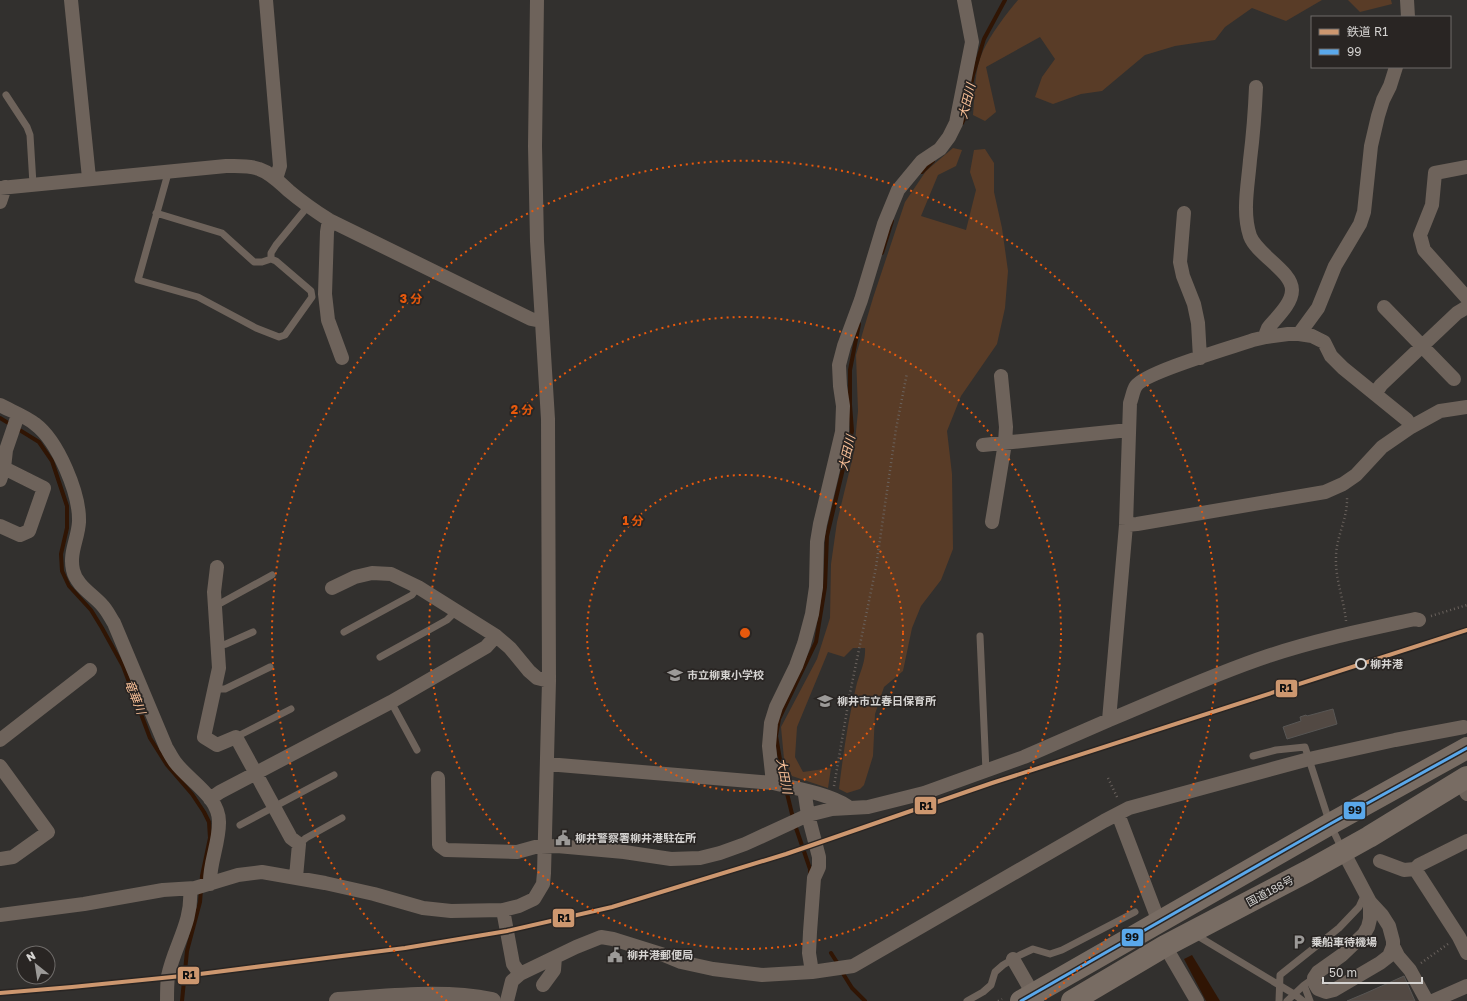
<svg xmlns="http://www.w3.org/2000/svg" width="1467" height="1001" font-family="'Golos Text','Noto Sans JP',sans-serif">
<style>
.green{fill:#593c27}
.water{fill:#301504}
.lines{fill:none;stroke-linecap:round;stroke-linejoin:round}
.stream{stroke:#301504;stroke-width:4}
.building{fill:#524943;stroke:#585654}
.path{stroke:#6a625d;stroke-width:2.5;stroke-dasharray:1 3;stroke-linecap:butt}
.service{stroke:#6e635b;stroke-width:7}
.minor{stroke:#6e635b;stroke-width:14}
.tertiary{stroke:#6e635b;stroke-width:18}
.trunk{stroke:#786c63;stroke-width:22}
.bus-1-casing{stroke:#292523;stroke-width:6}
.bus-1{stroke:#5aa8eb;stroke-width:3}
.rail-1-casing{stroke:#292523;stroke-width:7}
.rail-1{stroke:#cd976f;stroke-width:4}
.ring{fill:none;stroke:#e8590c;stroke-width:2;stroke-dasharray:2 4}
.stop-dot{fill:#292523;stroke:#d5d3d1;stroke-width:2}
.labels{text-anchor:middle;stroke-width:3.5;stroke-linejoin:round;paint-order:stroke}
.stop-label{font-size:11px;font-weight:bold;fill:#d5d3d1;stroke:#292523;text-anchor:start}
.poi-label{font-size:11px;font-weight:bold;fill:#d5d3d1;stroke:#292523;text-anchor:start}
.street-label{font-size:11px;fill:#d5d3d1;stroke:#292523}
.water-label{font-size:12px;font-style:italic;fill:#fcc299;stroke:#292523}
.centre{fill:#e8590c;stroke:#292523;stroke-width:2}
.ring-label{font-size:12px;text-anchor:middle;font-weight:bold;fill:#e8590c;stroke:#292523;stroke-width:3.5;stroke-linejoin:round;paint-order:stroke}
.line-badge{stroke:#292523;stroke-width:1.5}
.pale-badge-label{font-size:11px;text-anchor:middle;font-weight:bold;fill:#111}
</style>
<rect width="100%" height="100%" fill="#32302e"/>
<path class="green" d="M1018,0H1322L1286,21L1252,8L1225,27L1215,40L1175,46L1145,55L1102,91L1081,94L1053,104L1035,97L1042,77L1055,59L1040,37L986,67L996,112L985,121L973,115C975,94 974,70 983,51C991,34 1006,14 1018,0Z
M1348,0H1391L1392,4L1360,12Z
M953,148L962,150L956,166L938,175L921,216L966,230L976,190L970,172L974,150L985,149L994,163V192L1002,228L1008,271L1005,308L997,344L961,396L947,431L952,474L953,549L941,580L921,606L912,628L903,671L884,687L875,714L873,756L864,785L860,789L847,793L839,789C843,755 848,720 856,687C859,674 866,662 865,648H853L844,657L828,652L797,727L795,757L803,772L831,768L828,788L792,776L784,759L781,727L817,659L830,618L831,564L837,522L854,452L858,411L856,355L873,298L905,202L926,171Z"/>
<path class="water" d="M1192,955L1220,1001H1206L1184,959Z"/>
<g class="lines">
<path class="stream" d="M962,123L965,117L973,75L984,39L1005,0
M922,172L933,161
M882,253L892,221
M0,418L39,442L52,461L67,506V528L61,554L62,571L69,586L91,610L102,628L123,666L150,738L167,765L192,794L204,812L209,822L210,838L202,876L200,902L187,951L182,1001
M793,818L783,777L776,736L779,719L816,642L825,587L827,536L852,431L850,405V370L859,324
M795,825L810,869V873
M831,953L838,964
M842,972L852,988L865,1001"/>
</g>
<path class="building" d="M1333,709L1337,724L1287,739L1283,727L1301,721L1300,717L1306,715L1307,716Z
M1404,976L1415,1001H1347L1366,993Z"/>
<g class="lines">
<path class="path" d="M1431,616L1467,605
M1346,621C1344,600 1335,579 1336,557C1336,537 1348,518 1347,497
M1108,778L1118,799
M834,786L850,693L876,567L896,429L907,373
M1421,963L1448,944
M998,1001L1002,999"/>
<path class="service" d="M6,95L27,127L30,135L33,184
M167,171V177L138,280L198,297L256,328L279,337L285,335L312,297L311,291L276,261L271,259
M156,213L222,233L254,262H262L271,259V253L276,245L308,206
M215,604L221,603L272,575
M344,632L412,595L418,587
M980,636L986,771
M218,646L226,644L253,632
M380,657L447,620L456,611
M214,689H225L270,667
M391,702L417,750
M236,737L291,709
M1253,756L1276,750L1305,747L1330,824L1342,849
M240,825L334,775
M299,844L306,838L342,818
M1196,935L1294,994L1303,1001
M1304,985L1310,1001
M967,1001L983,992L991,985L995,972L1003,965L1020,955L1033,949L1050,954L1062,950L1135,912
M1279,1001L1280,975L1339,928L1359,907L1365,894
M1287,1001L1304,985L1314,978"/>
<path class="minor" d="M71,0L89,178
M266,0L280,166L276,179
M1407,0L1408,17
M1256,87C1255,111 1253,136 1250,160C1248,185 1242,212 1250,236C1257,255 1292,271 1292,290C1292,304 1276,318 1268,328L1266,333V337
M1467,167L1435,173L1432,205L1420,235L1424,250L1467,298
M0,188L226,166C237,166 248,165 259,169C271,173 280,183 289,191C302,202 315,211 329,220L531,319L541,321
M0,202L5,187
M1184,213L1180,262L1183,276L1194,304L1198,323L1200,358
M329,220L327,232L325,294L328,320L342,358
M1384,307L1454,379
M1299,334L1318,308L1335,266L1360,224L1364,212L1371,146L1378,116L1383,100L1390,86L1396,67
M1375,394L1381,385L1457,313L1467,307
M0,405C11,411 25,416 35,424C58,441 80,494 79,522C78,539 69,553 73,570C76,585 92,594 102,605C107,610 110,617 114,623L166,747C169,752 172,758 175,762C189,781 220,797 219,823C219,844 209,864 210,884
M983,445L1129,430
M0,480L4,468L6,450L18,415
M992,522L1005,443L1006,427L1001,376
M1126,525L1137,524L1325,492L1343,484L1356,475L1382,447L1411,427L1440,411L1467,407
M0,526L20,535L29,531L44,488L4,468
M217,567L214,592L219,668L204,737L217,745L236,737L291,838L299,844L296,877
M332,588L355,577L372,573L391,574L418,587L496,636L510,648L529,671L537,678L549,681
M1109,720C1162,698 1214,674 1268,656C1316,640 1365,630 1415,619L1419,620
M0,740L90,670
M547,764L773,783C794,788 830,794 847,806
M0,766L48,832L13,857L0,859
M438,778L439,845L446,850L517,852L535,847L557,846L624,852L671,859L700,858L720,853L745,844L808,815L832,809L868,807L924,793L1024,757L1109,720L1126,525L1130,403C1132,398 1133,390 1136,386C1145,372 1233,347 1253,340L1266,337L1288,334H1299L1312,336L1324,342L1331,356L1343,368L1407,420L1411,427
M1460,781L1467,794
M773,783L769,746L771,723L776,707L796,666L804,644L812,614L816,587L817,542L820,524L842,432L843,406L840,386L839,365L844,346L861,300L884,224L898,190L922,161L940,149L949,137L956,123L972,42L964,0
M803,790L805,795L808,815L819,857V867L814,878L810,932L809,953L812,972
M210,799L220,792L391,702L486,647L496,636
M1118,814L1159,922
M1467,841L1419,865L1415,869L1459,937L1467,953
M1343,851L1370,902L1382,915L1389,926L1393,941V946L1389,956L1380,963L1334,990L1326,992L1318,989L1315,984L1314,978L1318,972L1342,955L1364,934L1368,927L1370,919V902
M1380,861L1404,870L1415,869
M503,910L513,964L520,974L512,981L507,1001
M0,915L84,904L163,890L195,888L238,875L262,872L325,883L374,894L423,908L451,911L503,910L519,906L534,899L543,884L544,873L549,681L548,419L537,241L535,146L537,0
M1165,946L1197,1001
M1393,946L1398,956L1410,970L1427,1001
M1013,959L1037,1001
M520,974L576,947L601,937L613,939L664,955L681,962L713,969L762,975L812,972L853,966L1104,821L1129,808L1309,759L1395,740L1464,727
M543,985L554,970L555,957
M167,1001C167,993 167,984 168,976C174,946 193,922 190,889
M1433,1001L1467,986"/>
<path class="tertiary" d="M338,1001C389,998 441,991 492,1001"/>
<path class="trunk" d="M1021,1001L1330,824L1467,748
M1072,1001L1165,946L1308,871L1369,837L1467,777"/>
<g class="bus-1-casing">
<path id="bus-1" d="M1021,1001L1330,824L1467,748"/>
</g>
<use href="#bus-1" class="bus-1"/>
<g class="rail-1-casing">
<path id="rail-1" d="M0,993L72,987L192,975L405,948L507,931L612,907L786,854L992,783L1467,630"/>
</g>
<use href="#rail-1" class="rail-1"/>
</g>
<g class="ring">
<circle cx="745" cy="633" r="158"/>
<circle cx="745" cy="633" r="316"/>
<path d="M447 1001A473 473 0 1 1 1043 1001"/>
</g>
<defs>
<g id="school-bare" transform="scale(1.2)"><path d="M0-5L7-2L0 1L-7-2ZM-4 1L0 2.5L4 1V4Q0 6-4 4Z" fill="#9c9a98" stroke="#292523" stroke-width="2.5" paint-order="stroke"/></g>
<g id="civic-bare" transform="scale(1.2)"><path d="M-.6-6.5H3V-4.5H.6V-3L4-1V1h2V6H-6V1h2V-1L-.6-3ZM-1.2 2.5V6h2.4V2.5Z" fill="#9c9a98" stroke="#292523" stroke-width="2.5" paint-order="stroke"/></g>
<g id="parking-bare" transform="scale(1.2)"><path d="M-3.5-5.5H1a3.5 3.5 0 0 1 0 7H-1V5.5H-3.5ZM-1-3.4V-.6H.8a1.4 1.4 0 0 0 0-2.8Z" fill="#9c9a98" stroke="#292523" stroke-width="2.5" paint-order="stroke"/></g>
</defs>
<g fill-rule="evenodd">
<use href="#school-bare" x="675" y="675"/>
<use href="#school-bare" x="825" y="701"/>
<use href="#civic-bare" x="563" y="838"/>
<use href="#parking-bare" x="1299" y="942"/>
<use href="#civic-bare" x="615" y="955"/>
</g>
<circle class="stop-dot" cx="1361" cy="664" r="5"/>
<g class="labels">
<g class="stop-label">
<text x="1370" y="668">柳井港</text>
</g>
<g class="poi-label">
<text x="687" y="679">市立柳東小学校</text>
<text x="837" y="705">柳井市立春日保育所</text>
<text x="575" y="842">柳井警察署柳井港駐在所</text>
<text x="1311" y="946">乗船車待機場</text>
<text x="627" y="959">柳井港郵便局</text>
</g>
<g class="street-label">
<text transform="translate(1270 891) rotate(-28)" y="4">国道188号</text>
</g>
<g class="water-label">
<text transform="translate(967 101) rotate(-76)" y="4">大田川</text>
<text transform="translate(847 453) rotate(-77)" y="4">大田川</text>
<text transform="translate(135 697) rotate(69)" y="4">竜華川</text>
<text transform="translate(784 776) rotate(79)" y="4">大田川</text>
</g>
</g>
<circle cx="745" cy="633" r="6" class="centre"/>
<g class="ring-label">
<text x="411" y="303">3 分</text>
<text x="522" y="414">2 分</text>
<text x="633" y="525">1 分</text>
</g>
<g class="line-badge">
<rect x="1275" y="679" width="23" height="19" rx="4" fill="#cd976f"/>
<rect x="914" y="796" width="23" height="19" rx="4" fill="#cd976f"/>
<rect x="1343" y="801" width="23" height="19" rx="4" fill="#5aa8eb"/>
<rect x="552" y="908" width="23" height="20" rx="4" fill="#cd976f"/>
<rect x="1121" y="928" width="23" height="19" rx="4" fill="#5aa8eb"/>
<rect x="177" y="966" width="23" height="19" rx="4" fill="#cd976f"/>
</g>
<g class="pale-badge-label">
<text x="1286" y="692">R1</text>
<text x="926" y="810">R1</text>
<text x="1355" y="814">99</text>
<text x="564" y="922">R1</text>
<text x="1132" y="941">99</text>
<text x="189" y="979">R1</text>
</g>
<rect x="1311" y="16" width="140" height="52" fill="#292523" stroke="#6e6b69"/>
<rect x="1319" y="29" width="20" height="6" fill="#cd976f" stroke="#6e6b69"/>
<text x="1347" y="36" font-size="12" fill="#d5d3d1">鉄道 R1</text>
<rect x="1319" y="49" width="20" height="6" fill="#5aa8eb" stroke="#6e6b69"/>
<text x="1347" y="56" font-size="12" fill="#d5d3d1">99</text>
<g transform="translate(36 965) rotate(330)"><circle r="19" fill="#292523" stroke="#6e6b69"/>
<path d="M0-3L7 15L0 10L-7 15Z" fill="#9c9a98"/>
<text y="-6" font-size="11" font-weight="bold" text-anchor="middle" fill="#d5d3d1">N</text>
</g>
<path d="M1323 977v6h99v-6" fill="none" stroke="#d5d3d1" stroke-width="2"/>
<text x="1329" y="977" font-size="12" fill="#d5d3d1" stroke="#292523" stroke-width="3" paint-order="stroke">50 m</text>
</svg>
